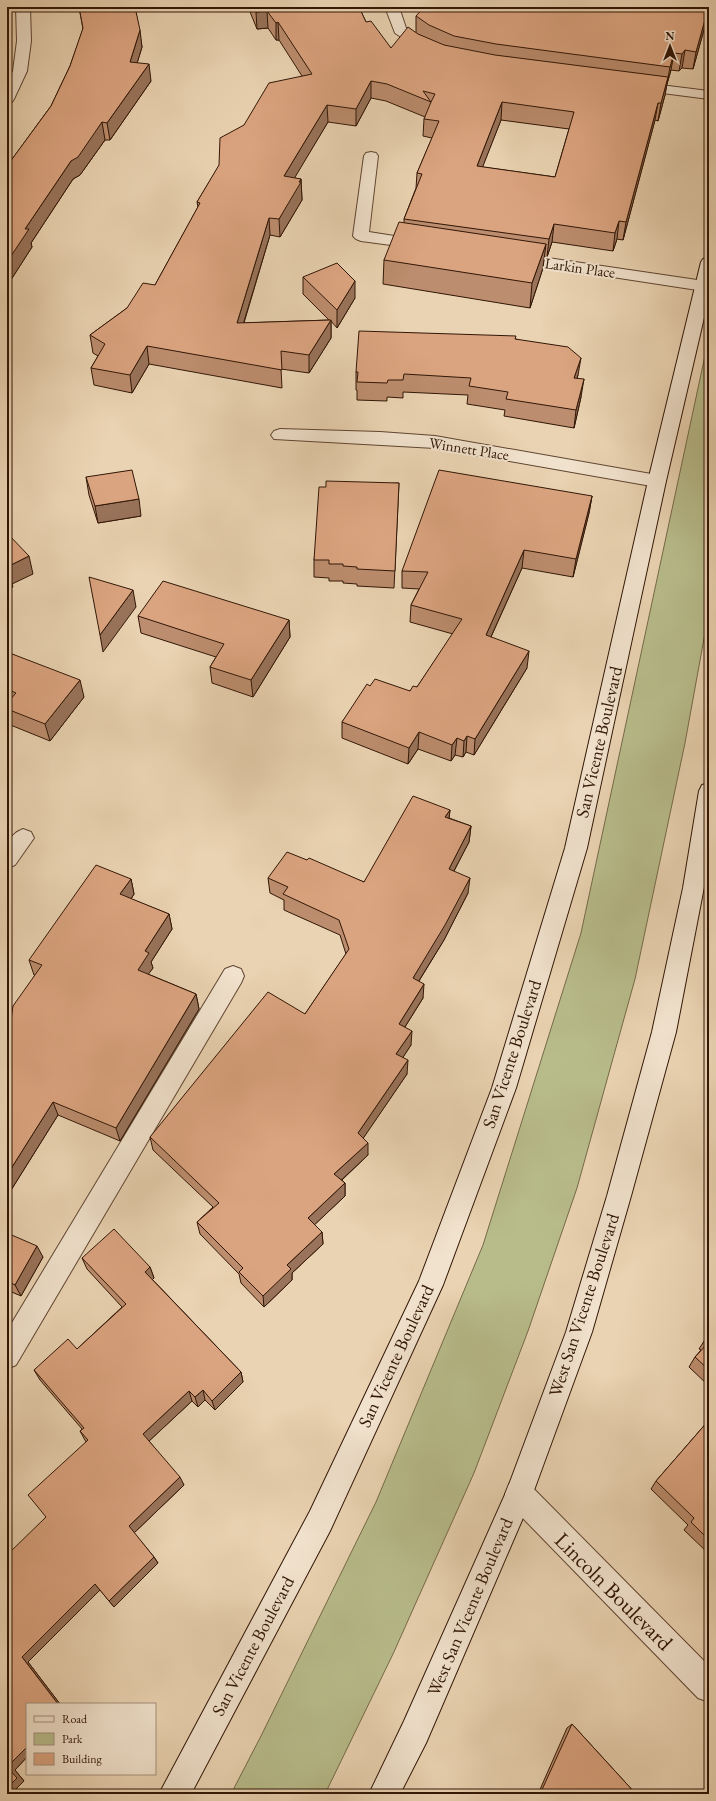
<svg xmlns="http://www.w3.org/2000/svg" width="716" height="1801" font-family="'EB Garamond',serif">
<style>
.green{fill:#b8bc8b;stroke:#746948}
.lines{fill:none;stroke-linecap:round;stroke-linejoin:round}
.lane-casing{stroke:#5f4531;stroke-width:2}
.street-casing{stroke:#5f4531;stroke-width:2}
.secondary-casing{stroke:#311606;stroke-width:2}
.lane{fill:#f1e2cd;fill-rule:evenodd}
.street{fill:#f1e2cd;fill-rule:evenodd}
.secondary{fill:#f1e2cd;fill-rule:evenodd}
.wall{fill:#bc8d6e;stroke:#311606;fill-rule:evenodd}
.shaded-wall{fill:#99735a;stroke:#311606}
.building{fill:#dba480;stroke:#311606;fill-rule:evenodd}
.labels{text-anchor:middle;stroke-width:4;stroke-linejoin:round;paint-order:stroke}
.far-street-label{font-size:15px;fill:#311606;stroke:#f1e2cd}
.street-label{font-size:18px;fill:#311606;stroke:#f1e2cd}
.near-street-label{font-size:22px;fill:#311606;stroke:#f1e2cd}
</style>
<rect width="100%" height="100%" fill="#ead3b2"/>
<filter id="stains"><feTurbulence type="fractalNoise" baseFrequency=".005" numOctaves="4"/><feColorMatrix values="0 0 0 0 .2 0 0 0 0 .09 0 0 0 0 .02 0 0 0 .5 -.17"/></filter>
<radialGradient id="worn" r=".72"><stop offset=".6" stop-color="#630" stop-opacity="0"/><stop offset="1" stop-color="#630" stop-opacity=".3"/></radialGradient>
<path class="green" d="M709,337V611L685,743L635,979L577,1188L528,1331L474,1473L393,1654L325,1794H231L261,1736L376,1502L483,1245L581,933Z"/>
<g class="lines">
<g class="lane-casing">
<path id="lane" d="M233,966L241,969L244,976L241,983L16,1365L7,1369V1331L225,969Z"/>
</g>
<g class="street-casing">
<path id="street" d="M16,7H30L31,41L27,71L14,99L12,102L7,103V84L13,71L17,41Z
M385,7H399L406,28L433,46L435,49L433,52H423L395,33Z
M636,82L709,91V99L631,89L629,86L631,83Z
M371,152L376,153L378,156L369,232L426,241L429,244L426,247L421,249L361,241L356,239L353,236L364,156L366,153Z
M514,253L704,281L709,282V290L704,291L508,261L506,258L508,255Z
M280,429L380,432L435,436L657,475L663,477L666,481L663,485L657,487L435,448L274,439L271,435L274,431Z
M23,829L31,832L34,838L15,865L7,868C7,851 5,836 23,829Z
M519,1480L529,1484L709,1666V1702L698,1698L509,1504L505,1494L509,1484Z"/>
</g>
<g class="secondary-casing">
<path id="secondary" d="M709,257V296L666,481L587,848L516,1088L443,1285L330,1531L191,1794H159L310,1511L419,1281L492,1088L565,848L648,481L701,262L703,259Z
M709,783V861L676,1032L631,1196L592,1332L529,1504L426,1743L400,1794H369L404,1721L507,1490L566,1332L607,1196L652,1032L683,888L699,791L702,785Z"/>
</g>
<use href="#lane" class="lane"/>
<use href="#street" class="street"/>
<use href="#secondary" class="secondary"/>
</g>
<path class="wall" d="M79,7H135L142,47L137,63L151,81L110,140H105L80,175L73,179L31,243L32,247L7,286V166L51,106L70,66L83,29Z
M248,7H359L366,22L391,48L416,33V16L706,8L705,26L693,69L682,68L679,71L671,70L667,84L665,95L658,121L655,120L623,240L617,239L613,251L552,242L547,257H544L543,268L530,308L383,284L384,260L404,223V219L416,188L417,173L432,138L423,136L424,119L425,117L386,101L371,98L356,126L328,122L294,178L301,179L302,200L280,237L270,235L244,323L329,320L303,294V277L355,298L337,328L331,321V338L309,373L281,369L282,388L149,364L132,393L94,385L91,368L98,356L93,353L90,335L127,308L155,285L198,207L197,202L244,125L302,76L279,40H276L268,28L257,29ZM501,120L569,129L555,177L482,167Z
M516,339L578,375L577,378L581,397L574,428L504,416L505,410L467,404L468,395L403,392V398L387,397V401L357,400V390H356V372Z
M86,477L141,516L98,523L89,495Z
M399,483L394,588L357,586V584L343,583V581H329V578L314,577V560L326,487Z
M592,496L589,513L573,577L522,568L491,637L527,668L474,755L466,752L463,757L455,755L451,761L418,749L408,764L342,738V722L370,686L410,691L417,687L453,634L410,622L411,605L419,589L402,588V571Z
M138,616L289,620L290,637L253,697L212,683L210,667L216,657L141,633Z
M7,652L84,697L50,741L8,724L7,720Z
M450,810L449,818L471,826L469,842L454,871L468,893L444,940L419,981L423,998L405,1027L411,1045L403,1057L407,1074L363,1138L368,1155L342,1180L345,1183V1196L314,1225L322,1232L323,1244L292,1273V1280L264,1307L241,1283L239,1274L200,1234L197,1222L213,1207L153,1150L150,1137L305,1014L346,954L340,935L284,910V900L270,893L268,878L307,860L364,882Z
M131,879L134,894L131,899L169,914L172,929L151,962L153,968L148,974L196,994L199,1009L120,1141L58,1115L8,1195L10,1200L7,1205V1032L9,1033L35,975H34L29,960Z
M7,1233L43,1257L21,1296L7,1290Z
M82,1258L150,1267L154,1278L152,1279L241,1372L243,1382L215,1410L205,1400L198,1407L192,1401L149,1441L184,1485L134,1533L154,1557L158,1563L114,1607L100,1590L28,1662L60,1704H27V1757L15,1770L24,1781L11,1794L46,1517L86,1442L80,1431L82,1429L40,1380L34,1370L77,1349L122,1307L87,1269Z
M709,1334V1386L689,1367L695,1357L701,1350L699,1349L706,1338Z
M709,1420V1554L684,1530L688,1525L651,1489L656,1481Z
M572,1724L636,1794H538L567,1728Z"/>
<path class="shaded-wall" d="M708,9L705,26L693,69L696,52Z
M267,11L268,28L257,29L256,12Z
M278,22L279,40H276V23Z
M140,30L142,47L132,80L130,62Z
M685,50L682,68L679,71L682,54Z
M674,53L671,70L667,84L670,67Z
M149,64L151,81L110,140L107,123Z
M668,77L665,95L658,121L661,103Z
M371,81V98L356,126V109Z
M502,102L501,120L476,184L477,166Z
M658,103L655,120L623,240L626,222Z
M327,105L328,122L285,194L284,176Z
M102,122L105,140L80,175L73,179L31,243L32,247L7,286V262L25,229L71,161Z
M301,179L302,200L280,237L279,219Z
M269,218L270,235L238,341L237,323Z
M619,221L617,239L613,251L615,233Z
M554,224L552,242L547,257L549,239Z
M546,244L543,268L530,308L532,283Z
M355,281V298L337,328V310Z
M331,320V338L309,373V355Z
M147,346L149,364L132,393L130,375Z
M581,358L578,375L571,396L574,378Z
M584,379L581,397L574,428L576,410Z
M592,496L589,513L573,577L576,559Z
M139,499L141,516L98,523L95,506Z
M524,550L522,568L484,652L486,635Z
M29,556L33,574L12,584L13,587L7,590V567Z
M133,590L136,607L103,652L100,635Z
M289,620L290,637L253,697L251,680Z
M529,651L527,668L474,755L475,739Z
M80,680L84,697L50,741L45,724Z
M419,732L418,749L408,764L409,748Z
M467,736L466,752L463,757L464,741Z
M457,738L455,755L451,761L452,745Z
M450,810L448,826L445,817Z
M471,826L469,842L447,884L449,869Z
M470,878L468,893L444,940L412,992L413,978Z
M131,879L134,894L124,910L120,894Z
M169,914L172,929L151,962L153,968L141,984L138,970L145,951Z
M424,984L423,998L398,1038L399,1024Z
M196,994L199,1009L120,1141L116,1128Z
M412,1031L411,1045L396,1068V1054Z
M408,1060L407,1074L358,1146V1133Z
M53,1102L58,1115L8,1195L10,1200L7,1205V1175Z
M368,1143V1155L335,1186L334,1174Z
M345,1183V1196L309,1230L308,1218Z
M322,1232L323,1244L292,1273V1280L264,1307L263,1296L287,1265Z
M37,1246L43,1257L21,1296L15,1285Z
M150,1267L154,1278L149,1283L145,1272Z
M241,1372L243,1382L215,1410L212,1401Z
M203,1390L205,1400L198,1407L195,1397Z
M189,1391L192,1401L147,1443L143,1434Z
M180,1477L184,1485L133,1534L129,1526Z
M154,1557L158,1563L114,1607L109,1601Z
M95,1584L100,1590L28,1662L60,1704H58L22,1657Z
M27,1747V1757L15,1770L24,1781L11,1794H7V1767Z"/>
<path class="building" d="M79,7H135L140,30L130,62L149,64L107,123L102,122L78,157L71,161L25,229H29L7,262V166L51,106L70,66L83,28Z
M254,7H359L366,22L371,21L391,48L408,27L418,34L444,45L495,55L668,77L661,103H658L626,222L619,221L615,233L554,224L549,239L404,219L422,174L417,173L439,121L424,119L431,102L387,84L371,81L356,109L327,105L284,176L301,179L299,182H301L279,219L269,218L237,323L331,320L309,355L281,351L282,370L147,346L130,375L91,368L105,344L90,335L127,308L143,283L155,285L200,203L197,202L219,165L220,138L244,125L269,83L312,74L278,22L276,23L267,11L256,12ZM423,91L435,94L431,102ZM502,102L574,112L555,177L477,166Z
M424,7H706L708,9L696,52L685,50L682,54L674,53L670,67L496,44L454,36L429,25L416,16Z
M399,222L546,244L532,283L384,260Z
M337,263L355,281L337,310L303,277Z
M359,331L516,336L515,339L568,347L581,358L574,378L584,379L576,410L506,399L508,392L469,386L471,378L404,374L403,380H388L387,383L357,382L358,372H356Z
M132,470L139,499L95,506L86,477Z
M439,470L592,496L576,559L524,550L486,635L529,651L475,739L467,736L464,741L457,738L452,745L419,732L409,748L342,722L367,684L370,686L375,679L410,691L413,686L417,687L462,619L411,605L428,572L402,571Z
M326,481L399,483L395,571L357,569V567L343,566V564H329V560H314L319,487H326Z
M7,533L29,556L7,567Z
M89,577L133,590L100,635Z
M163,581L289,620L251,680L210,667L224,644L138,616Z
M7,652L80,680L45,724L7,709V703L16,693L7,689Z
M413,796L450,810L445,817L471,826L449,869L470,878L445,925L413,978L424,984L399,1024L412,1031L396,1054L408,1060L358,1133L368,1143L334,1174L345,1183L308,1218L322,1232L287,1265L291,1269L263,1296L239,1272L243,1268L197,1222L219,1203L150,1137L268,992L305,1014L349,949L339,920L283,894L288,887L268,878L287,852L307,860L309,858L364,882Z
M96,865L131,879L120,894L169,914L145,951L149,953L138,970L196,994L116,1128L53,1102L7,1175V1032L9,1033L13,1006L42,965L29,960Z
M114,1229L150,1267L145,1272L241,1372L212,1401L203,1390L195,1397L189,1391L143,1434L180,1477L129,1526L154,1557L109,1601L95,1584L22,1657L58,1704H27V1747L7,1767L17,1778L7,1788V1558L8,1557L7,1555L46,1517L28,1495L88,1440L80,1431L84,1428L34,1370L68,1339L77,1349L126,1304L82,1258Z
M7,1233L37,1246L15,1285L7,1281Z
M709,1334V1341L706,1338Z
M709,1342V1370L695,1357Z
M709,1420V1540L691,1522L694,1518L656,1481Z
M572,1724L636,1794H540Z"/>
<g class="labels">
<g class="far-street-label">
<text transform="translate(580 268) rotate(8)" y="5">Larkin Place</text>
<text transform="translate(469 449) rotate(9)" y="5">Winnett Place</text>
</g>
<g class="street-label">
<text transform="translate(599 742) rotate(-77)" y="6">San Vicente Boulevard</text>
<text transform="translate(512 1054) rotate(-72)" y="6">San Vicente Boulevard</text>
<text transform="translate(584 1305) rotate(-72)" y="6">West San Vicente Boulevard</text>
<text transform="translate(396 1356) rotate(-65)" y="6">San Vicente Boulevard</text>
<text transform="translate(470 1607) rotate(-67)" y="6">West San Vicente Boulevard</text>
<text transform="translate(253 1646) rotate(-62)" y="6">San Vicente Boulevard</text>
</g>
<g class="near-street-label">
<text transform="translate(614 1591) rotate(45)" y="8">Lincoln Boulevard</text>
</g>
</g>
<rect width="716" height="1801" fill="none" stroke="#ead3b2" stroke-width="24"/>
<rect x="8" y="8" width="700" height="1785" fill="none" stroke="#311606" stroke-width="2"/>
<rect x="12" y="12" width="692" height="1777" fill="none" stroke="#311606"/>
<rect x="26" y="1703" width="130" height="72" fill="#f1e2cd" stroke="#a4907d"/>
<rect x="34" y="1716" width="20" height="6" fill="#f1e2cd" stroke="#a4907d"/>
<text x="62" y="1723" font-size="12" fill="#311606">Road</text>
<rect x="34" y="1733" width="20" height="12" fill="#b8bc8b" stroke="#a4907d"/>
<text x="62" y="1743" font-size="12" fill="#311606">Park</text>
<rect x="34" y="1753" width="20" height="12" fill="#dba480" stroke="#a4907d"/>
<text x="62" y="1763" font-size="12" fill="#311606">Building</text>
<g transform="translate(670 46)" stroke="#f1e2cd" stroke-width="3" paint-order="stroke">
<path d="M0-3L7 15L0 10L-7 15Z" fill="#311606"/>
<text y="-6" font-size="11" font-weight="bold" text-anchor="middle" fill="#311606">N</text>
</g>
<rect width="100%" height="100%" filter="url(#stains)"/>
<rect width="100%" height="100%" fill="url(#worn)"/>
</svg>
